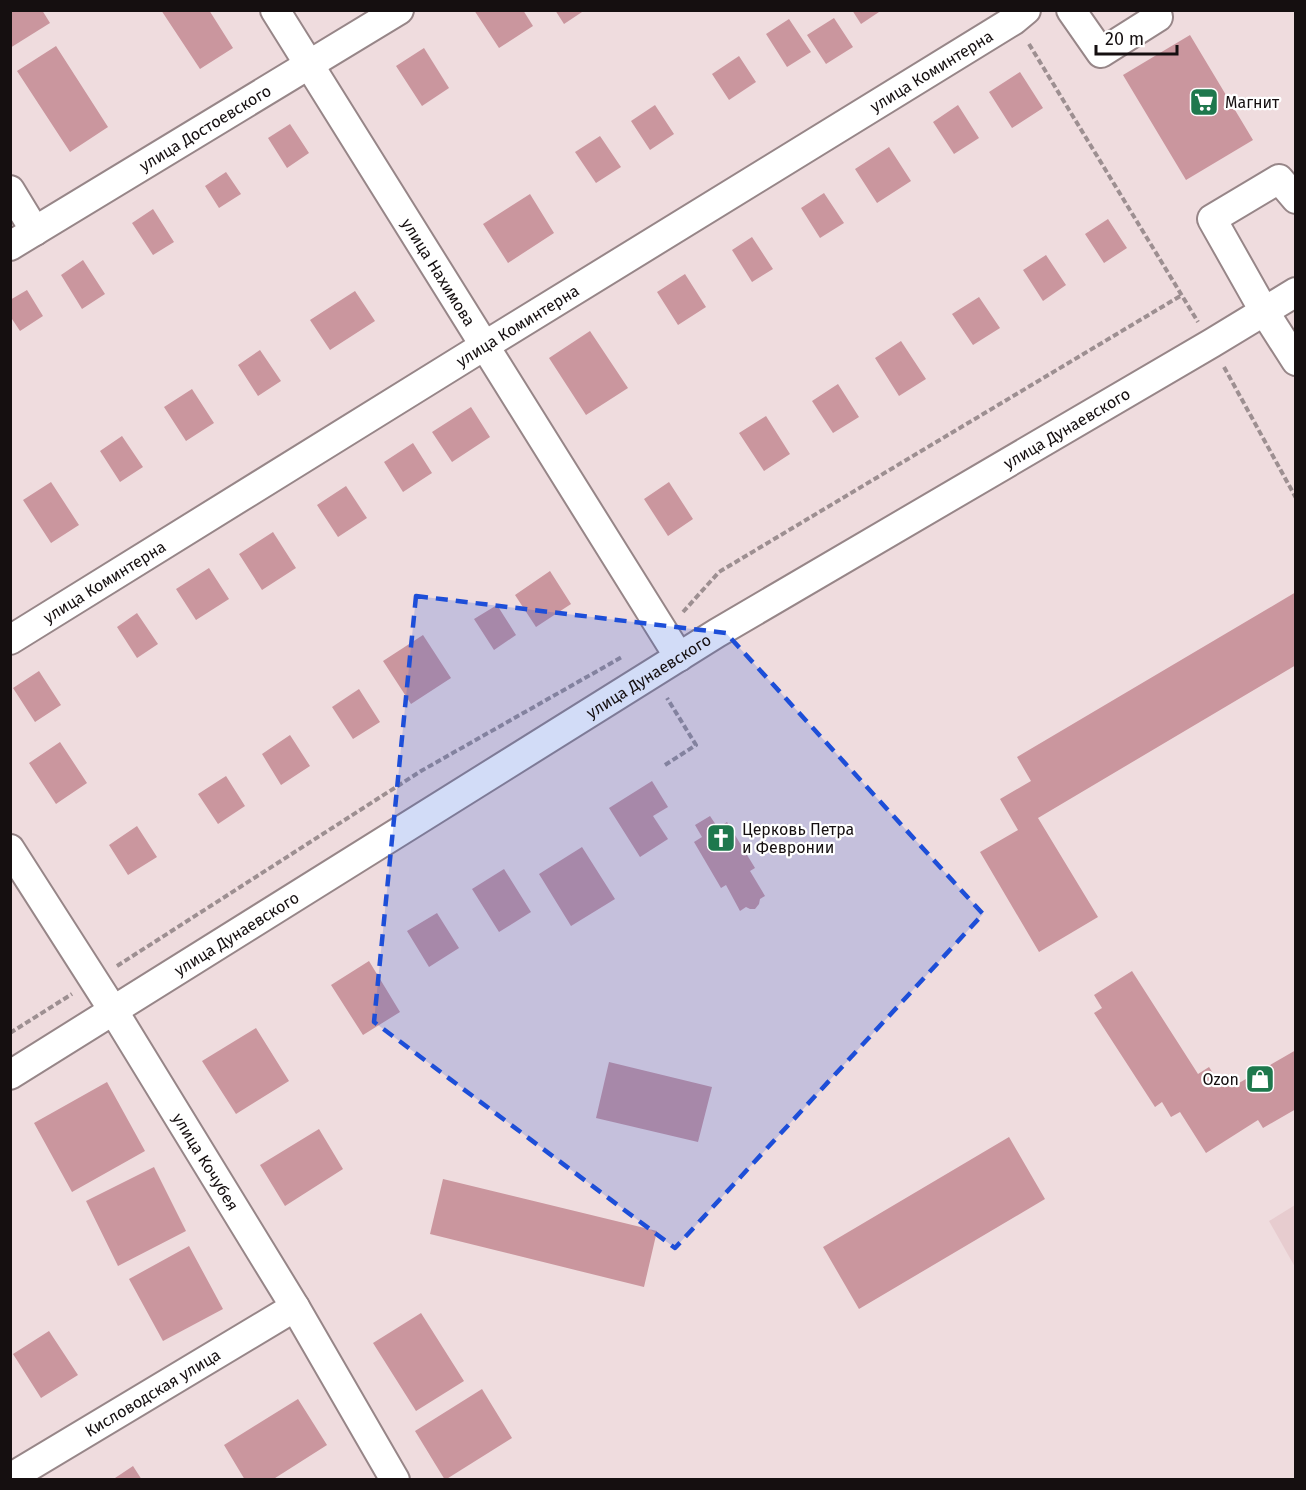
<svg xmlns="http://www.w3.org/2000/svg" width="1306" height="1490" font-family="'Fira Sans',sans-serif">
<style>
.built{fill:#e7cccf}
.building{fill:#ca969e}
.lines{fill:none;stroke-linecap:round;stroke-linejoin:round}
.minor-casing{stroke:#978688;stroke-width:32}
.path{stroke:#9d8f91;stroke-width:4;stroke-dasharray:6 3;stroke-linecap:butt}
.minor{stroke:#fff;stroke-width:28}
.marked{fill:#1d4ed8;fill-opacity:0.2;stroke:#1d4ed8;stroke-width:4.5;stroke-dasharray:12 8;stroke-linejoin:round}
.labels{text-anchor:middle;stroke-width:4.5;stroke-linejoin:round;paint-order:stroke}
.street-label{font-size:16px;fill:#150f10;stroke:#fff}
.poi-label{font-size:16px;fill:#150f10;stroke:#fff;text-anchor:start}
</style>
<rect width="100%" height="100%" fill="#efdcde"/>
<path class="built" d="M1295,1205V1267L1269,1221Z"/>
<path class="building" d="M10,10H42L50,23L10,48Z
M161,10H209L233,48L200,69Z
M474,10H523L533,26L499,48Z
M555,10H585L564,24Z
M852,10H882L861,24Z
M834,18L853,47L826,64L807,35Z
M789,19L811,52L787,67L766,34Z
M1190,35L1253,140L1186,180L1123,75Z
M56,46L108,127L70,152L17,71Z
M424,48L449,88L422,106L396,66Z
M739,56L756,82L729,100L712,74Z
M1020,72L1043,108L1012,128L989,92Z
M655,105L674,134L650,150L631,121Z
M958,105L979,138L954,154L933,122Z
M290,124L309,153L287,168L268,138Z
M600,136L621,167L596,183L575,152Z
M889,147L911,181L877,203L855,169Z
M226,172L241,194L219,208L205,186Z
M824,193L844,223L820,238L801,208Z
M530,194L554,233L508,263L483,224Z
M153,209L174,242L153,255L132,223Z
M1108,219L1127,248L1104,263L1085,234Z
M752,237L773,269L752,282L732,250Z
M1046,255L1066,285L1043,301L1023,270Z
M83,260L105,294L82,309L61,275Z
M685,274L706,307L678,325L657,292Z
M27,290L43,316L20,331L10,316V300Z
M355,291L375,321L330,350L310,320Z
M979,297L1000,328L973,345L952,314Z
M590,331L628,388L586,415L549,358Z
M901,341L926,379L899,396L875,358Z
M260,350L281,381L258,396L238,365Z
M838,384L859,417L833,433L812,401Z
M192,389L214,423L186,441L164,407Z
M471,407L490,437L452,462L432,432Z
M766,416L790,454L764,471L739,433Z
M122,436L143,467L120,482L100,451Z
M413,443L432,473L403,492L384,462Z
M51,482L79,525L51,543L23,500Z
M669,482L693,519L668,536L644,499Z
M346,486L367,518L338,537L317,505Z
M273,532L296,568L262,590L239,554Z
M209,568L229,599L196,620L176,589Z
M550,571L571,604L536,627L515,595Z
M1296,592V665L1038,818L1098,917L1039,952L980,852L1018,830L1000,799L1031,781L1017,757Z
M497,605L516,635L494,650L474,619Z
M137,613L158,644L137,658L117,627Z
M423,635L451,678L411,704L383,661Z
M39,671L61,705L35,722L13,688Z
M359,689L380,722L353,739L332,707Z
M290,735L310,766L281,785L262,754Z
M60,742L87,783L56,804L29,763Z
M226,776L245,806L218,824L198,794Z
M652,781L668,807L653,816L668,839L640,857L609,808Z
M710,816L718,828L727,822L755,868L750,871L765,896L760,899L759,904L755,909H750L746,907L740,911L726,885L721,888L694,842L702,837L695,825Z
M137,826L157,857L128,875L109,845Z
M582,847L615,899L571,926L539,874Z
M504,869L531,912L499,932L472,889Z
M437,913L459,948L429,967L407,931Z
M369,961L400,1012L363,1035L331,985Z
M1132,971L1198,1074L1209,1067L1218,1081L1225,1076L1232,1087L1296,1050V1109L1263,1128L1258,1120L1206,1153L1180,1112L1171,1117L1162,1102L1155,1107L1094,1013L1102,1008L1094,995Z
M256,1028L289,1081L236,1114L202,1061Z
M609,1062L712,1087L698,1142L596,1118Z
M107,1082L145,1151L72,1192L34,1123Z
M319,1129L343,1169L285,1206L260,1165Z
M1009,1137L1045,1199L859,1309L823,1247Z
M154,1167L186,1231L118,1266L86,1201Z
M443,1179L657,1231L644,1287L430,1234Z
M189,1246L223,1309L163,1341L129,1279Z
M421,1313L464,1381L416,1411L373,1343Z
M49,1331L78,1375L41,1398L13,1354Z
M482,1389L512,1438L445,1480L415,1431Z
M298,1399L327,1445L272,1480H245L224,1445Z
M133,1466L142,1480H112Z"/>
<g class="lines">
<g class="minor-casing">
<g id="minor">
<path id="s1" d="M275,10L679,657"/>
<path d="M1071,10L1101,53L1158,17L1154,10"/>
<path d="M10,190L35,231"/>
<path d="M1296,199L1279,179L1212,219L1264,311L1296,361"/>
<path id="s2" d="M10,246L399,10"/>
<path id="s3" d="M10,640L484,346L1014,20L1026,10"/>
<path id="s4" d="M10,849L113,1010L295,1307L395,1480"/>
<path id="s5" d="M10,1075L717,633L1212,343L1296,292"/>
<path id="s6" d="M10,1478L295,1307"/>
</g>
</g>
<path class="path" d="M1029,44L1198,322
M1224,367L1296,498
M683,612L719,572L1182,295
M665,765L696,745L667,698
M117,966L421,771L622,657
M10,1033L72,994"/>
<use href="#minor" class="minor"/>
</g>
<path class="marked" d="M416,596L726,633L983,914L675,1248L374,1022Z"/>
<defs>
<g id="supermarket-square" transform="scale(1.5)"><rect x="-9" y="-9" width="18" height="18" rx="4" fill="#1e784d" stroke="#fff"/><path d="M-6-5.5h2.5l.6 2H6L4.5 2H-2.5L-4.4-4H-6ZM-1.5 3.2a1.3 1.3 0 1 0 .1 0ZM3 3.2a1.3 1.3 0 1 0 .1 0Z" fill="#fff"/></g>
<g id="church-square" transform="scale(1.5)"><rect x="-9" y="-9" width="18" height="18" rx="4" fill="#1e784d" stroke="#fff"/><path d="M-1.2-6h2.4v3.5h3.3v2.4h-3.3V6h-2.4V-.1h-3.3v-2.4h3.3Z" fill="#fff"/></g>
<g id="shop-square" transform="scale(1.5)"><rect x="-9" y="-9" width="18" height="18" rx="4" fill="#1e784d" stroke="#fff"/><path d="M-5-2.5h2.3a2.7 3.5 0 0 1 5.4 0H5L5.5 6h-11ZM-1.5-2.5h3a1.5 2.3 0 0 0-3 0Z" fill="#fff"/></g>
</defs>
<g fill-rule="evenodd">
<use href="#supermarket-square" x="1204" y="102"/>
<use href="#church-square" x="721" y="838"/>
<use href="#shop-square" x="1260" y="1079"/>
</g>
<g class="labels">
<g class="street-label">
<text dy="6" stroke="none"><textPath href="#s3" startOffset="1083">улица Коминтерна</textPath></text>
<text dy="6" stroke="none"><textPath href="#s2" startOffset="228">улица Достоевского</textPath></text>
<text dy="6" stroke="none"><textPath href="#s1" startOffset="309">улица Нахимова</textPath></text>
<text dy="6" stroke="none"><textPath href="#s3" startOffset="597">улица Коминтерна</textPath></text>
<text dy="6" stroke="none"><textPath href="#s5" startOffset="1239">улица Дунаевского</textPath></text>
<text dy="6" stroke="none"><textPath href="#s3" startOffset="111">улица Коминтерна</textPath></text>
<text dy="6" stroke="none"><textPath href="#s5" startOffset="753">улица Дунаевского</textPath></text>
<text dy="6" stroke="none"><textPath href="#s5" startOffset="267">улица Дунаевского</textPath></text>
<text dy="6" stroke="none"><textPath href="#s4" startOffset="369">улица Кочубея</textPath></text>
<text dy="6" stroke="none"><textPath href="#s6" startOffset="166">Кисловодская улица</textPath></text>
</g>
<g class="poi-label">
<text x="1225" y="108">Магнит</text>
<text x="742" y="835">Церковь Петра<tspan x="742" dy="18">и Февронии</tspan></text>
<text x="1239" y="1085" text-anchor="end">Ozon</text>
</g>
</g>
<rect width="1306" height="1490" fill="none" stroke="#150f10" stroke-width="24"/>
<path d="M1096 45v9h81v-9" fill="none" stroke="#150f10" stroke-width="3"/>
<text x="1105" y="45" font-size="18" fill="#150f10" stroke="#ffffff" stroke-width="4.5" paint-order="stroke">20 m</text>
</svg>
